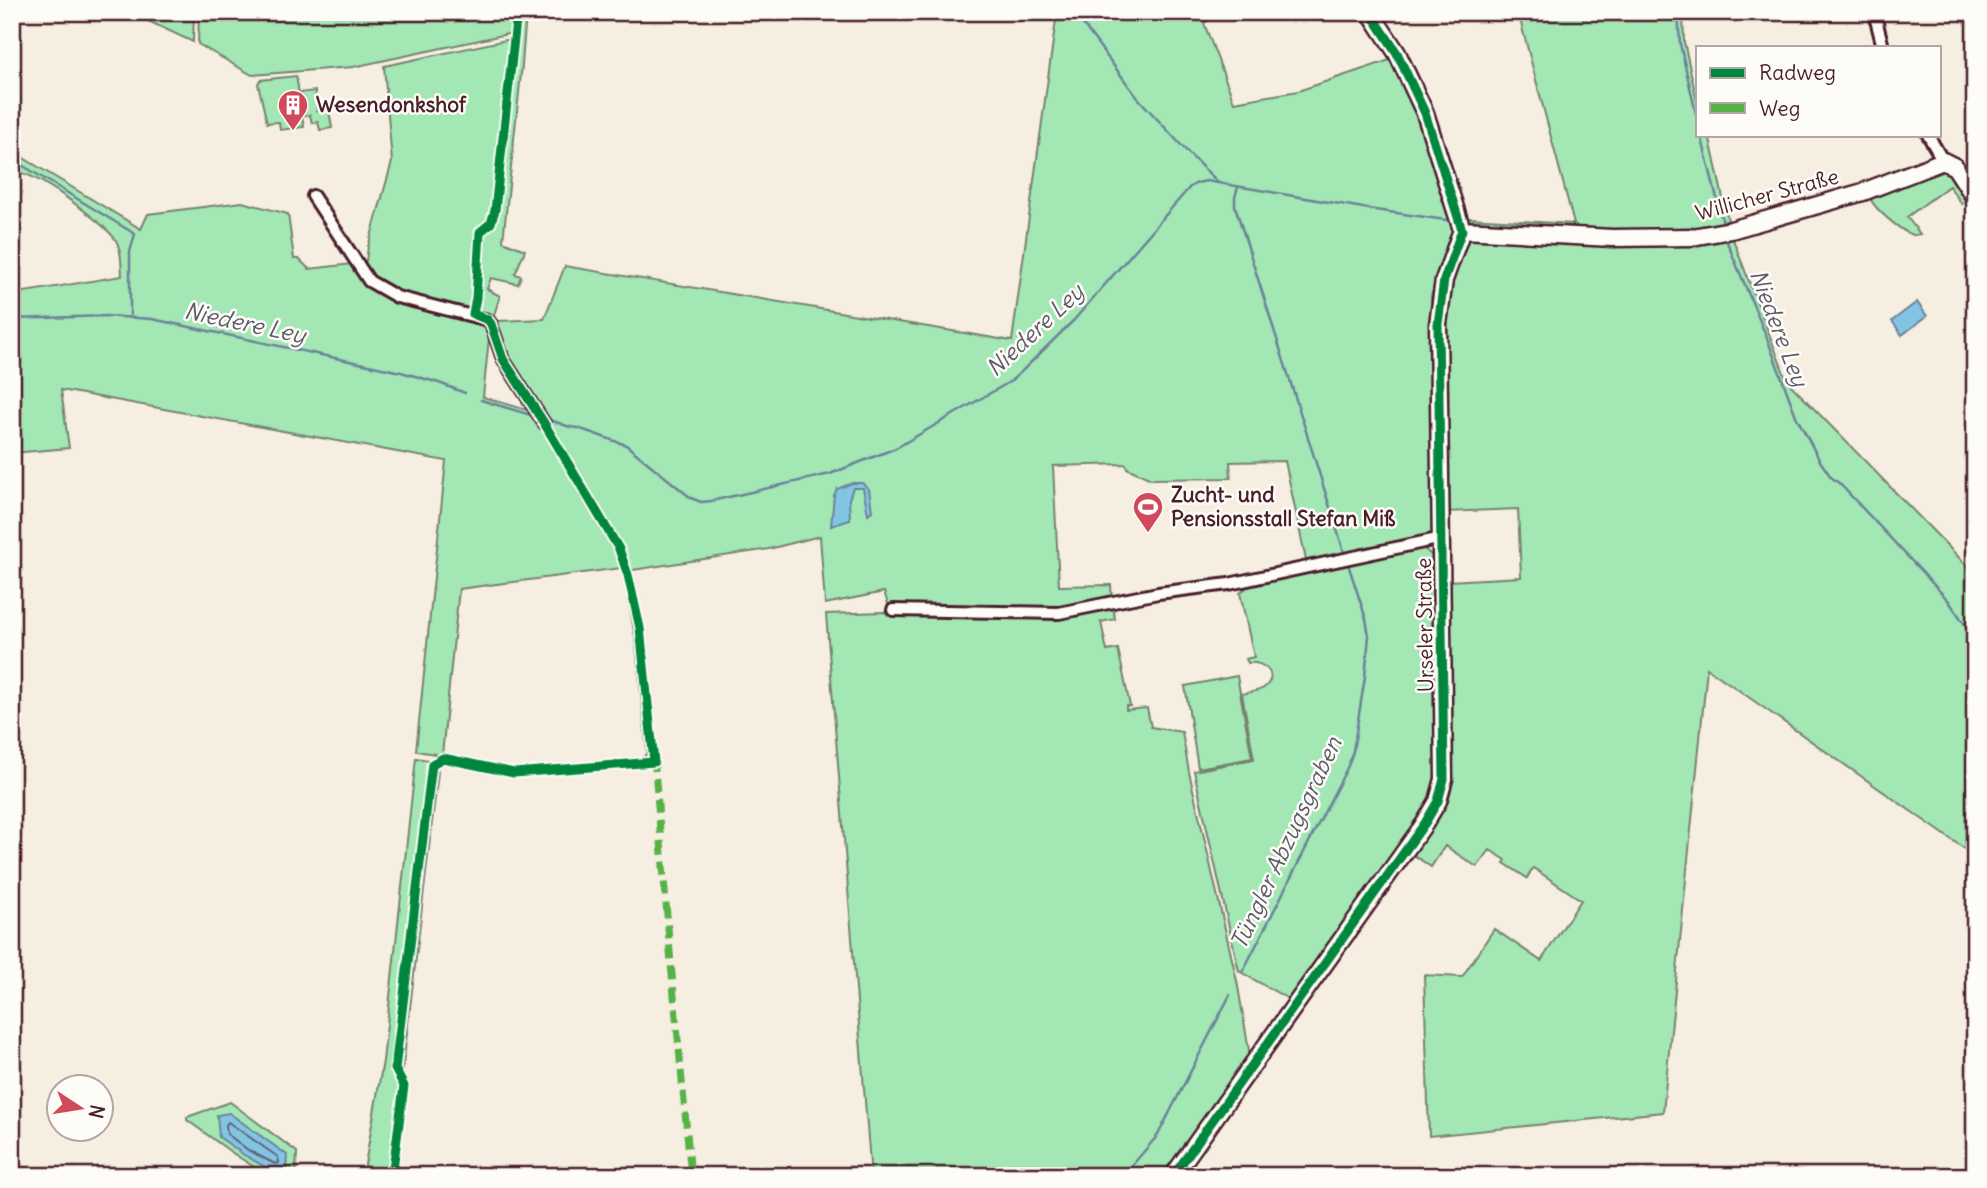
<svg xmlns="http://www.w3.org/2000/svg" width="1987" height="1188" font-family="Delius,sans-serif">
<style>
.green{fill:#a2e7b4;stroke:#768370;stroke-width:2}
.water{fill:#82c5e3;stroke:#6c8399;stroke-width:2}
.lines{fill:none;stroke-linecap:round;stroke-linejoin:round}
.shore{stroke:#606175;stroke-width:2}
.stream{stroke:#6c8399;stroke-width:2.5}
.street-casing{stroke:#4a1f2b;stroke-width:16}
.secondary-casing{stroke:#4a1f2b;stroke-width:21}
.street{stroke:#fdfcf7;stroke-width:10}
.secondary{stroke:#fdfcf7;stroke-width:16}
.quiet{stroke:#57b146;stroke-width:7;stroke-dasharray:14 7;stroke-linecap:butt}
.cycleway-casing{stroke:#fdfcf7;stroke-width:13}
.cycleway{stroke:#00873e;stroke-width:9}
.labels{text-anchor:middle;stroke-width:5;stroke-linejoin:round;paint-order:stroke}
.poi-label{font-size:21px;font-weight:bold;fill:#4a1f2b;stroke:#fdfcf7;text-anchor:start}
.street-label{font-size:21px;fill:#4a1f2b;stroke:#fdfcf7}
.water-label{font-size:23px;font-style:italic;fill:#5e596b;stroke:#fdfcf7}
</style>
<rect width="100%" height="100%" fill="#f5eee1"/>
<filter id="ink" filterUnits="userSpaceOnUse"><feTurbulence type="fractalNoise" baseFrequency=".0143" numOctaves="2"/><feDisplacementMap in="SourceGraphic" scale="14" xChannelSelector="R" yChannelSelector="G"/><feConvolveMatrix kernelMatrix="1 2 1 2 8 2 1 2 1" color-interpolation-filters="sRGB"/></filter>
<g filter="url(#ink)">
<path class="green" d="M129,12H194L193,42Z
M199,12H526L522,65L503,241L525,250L515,274L521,276L518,284L491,278L487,289L500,296L494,315L491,318L477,312L483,234L476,232L473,296L470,311L398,293L369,276L359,263L366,261L368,247L392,162L384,66L511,39L512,33L353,67L252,75L198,44Z
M1057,12H1223L1204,23L1234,102L1298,91L1393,59L1421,115L1455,217L1454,230L1431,296L1438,531L1434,536L1307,565L1285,461L1230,462L1231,478L1151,479L1127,468L1126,464L1053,466L1059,586L1111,585L1112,600L1060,611L892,607L888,604L884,592L825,604L820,536L769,549L633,570L627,567L623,553L612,530L507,360L496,328L498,321L544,319L565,266L1012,341Z
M1518,12H1683L1684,42L1698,105V135H1709L1731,234L1787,381L1975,574V850L1969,852L1707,668L1663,1112L1429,1136L1424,975L1462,977L1494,929L1541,961L1581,900L1533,868L1527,878L1504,863L1506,860L1490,850L1477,867L1445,846L1431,867L1411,853L1446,803L1450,786L1448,581L1521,577L1518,509L1445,512L1443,299L1461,246L1472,236L1698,233L1467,227L1464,220L1468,218L1574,224Z
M296,76L299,93L315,91L317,111L329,110L332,128L320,130L318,122L312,123L310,115L302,116L304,127L280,130L279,122L267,123L258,84L260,80Z
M12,151L141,229L148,214L242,202L288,214L294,259H299L309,269L352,264L370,284L479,319L490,328L483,397L534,412L606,528L621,563L636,620L650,755L648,758L642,759L647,753L635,637L625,581L621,568L459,589L442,755L416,751L446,461L61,390L69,448L12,453V294L122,276C121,264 122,249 115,239C103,222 32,168 12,172Z
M1945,165L1970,198L1962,204L1949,186L1907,217L1920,234C1915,235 1913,236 1908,233C1898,228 1876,210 1871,200L1873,193Z
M1421,546L1439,562L1441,727L1436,800L1290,1000L1239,971L1194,771L1254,759L1242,694C1249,692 1259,692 1265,687C1279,674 1264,661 1248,663L1246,659L1254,657L1240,593L1253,582Z
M1113,606L1115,619L1101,622L1107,651L1118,649L1130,706H1126V710L1147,708L1151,727L1182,732L1189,772L1237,981L1250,1056L1165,1176H871L826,614L884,612L1056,618Z
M1237,676L1252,758L1198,768L1185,686Z
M416,758L428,760L437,767L438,772L390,1176H363L383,1061Z
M230,1102L297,1152L296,1176H268L231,1152L187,1120V1117Z"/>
<path class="water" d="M1917,302L1927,316L1902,335L1892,321Z
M852,483H862L869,489L872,511L868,514L863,488H853L849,499L850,520L831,526L834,495L837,489Z
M229,1113L287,1155L286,1171L278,1174L244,1155L219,1137L217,1115Z"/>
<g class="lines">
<path class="shore" d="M228,1122L278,1157L279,1163L275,1164L248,1150L227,1134L226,1125Z"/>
<path class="stream" d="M1074,12L1137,97L1192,157L1219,183
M1678,12L1680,44L1698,122
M1701,135L1724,227
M12,159L135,234L130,252V318
M1238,187L1235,197V206L1345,555
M1496,224L1524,225
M1639,230L1702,227
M1725,237L1767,338L1796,416L1820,461L1831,477L1840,484L1948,600L1975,639
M12,319L107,316L152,319L401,372L439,383L465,393
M481,400L531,415
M550,420L570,427L578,428L626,445L691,498L701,502L711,501L830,474L896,448L1011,381L1022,371L1074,320L1190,187L1197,183L1207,181L1375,210L1453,221
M1243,971L1348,766L1353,751L1365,677L1369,636L1366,619L1348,564
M1123,1176L1158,1135L1230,995"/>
<g class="street-casing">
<path id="street" d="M1874,12L1883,47
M1928,135L1943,161
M313,196L369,281L397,297L488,320L491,324L503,359L544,423
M893,610L1059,613L1158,593L1229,584L1442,538"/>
</g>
<g class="secondary-casing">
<path id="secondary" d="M1462,230L1612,238L1692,237L1731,230L1863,192L1943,161L1955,167L1975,198
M1173,1176L1425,823L1438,801L1444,779L1438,324L1444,280L1462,230L1425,113L1397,53L1370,12"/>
</g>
<use href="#street" class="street"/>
<use href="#secondary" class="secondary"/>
<path class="quiet" d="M654,757L671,964L691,1176"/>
<g class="cycleway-casing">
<path id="cycleway" d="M392,1176L404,1086L395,1069L432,764L443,758L514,773L654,762L640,628L628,575L619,549L544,423L503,359L491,324L488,320L473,314L476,298L480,232L491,223L495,210L517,12
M1173,1176L1425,823L1438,801L1444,779L1438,324L1444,280L1462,230L1425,113L1397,53L1370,12"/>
</g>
<use href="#cycleway" class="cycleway"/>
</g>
</g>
<defs>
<g id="building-pin" transform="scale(1.575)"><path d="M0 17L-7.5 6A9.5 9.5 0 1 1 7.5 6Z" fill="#d1495b" stroke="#fdfcf7"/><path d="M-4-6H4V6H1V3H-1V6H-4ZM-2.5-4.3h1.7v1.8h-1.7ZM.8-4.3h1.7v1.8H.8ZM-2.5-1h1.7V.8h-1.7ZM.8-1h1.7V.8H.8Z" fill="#fff"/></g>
<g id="stadium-pin" transform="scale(1.575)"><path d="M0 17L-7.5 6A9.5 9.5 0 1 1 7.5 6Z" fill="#d1495b" stroke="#fdfcf7"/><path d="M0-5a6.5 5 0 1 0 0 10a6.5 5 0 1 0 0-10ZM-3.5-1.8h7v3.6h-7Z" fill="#fff"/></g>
</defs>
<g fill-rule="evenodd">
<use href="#building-pin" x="293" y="105"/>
<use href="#stadium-pin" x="1148" y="507"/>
</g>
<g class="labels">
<g class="poi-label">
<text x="316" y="112">Wesendonkshof</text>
<text x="1171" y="502">Zucht- und<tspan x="1171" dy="24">Pensionsstall Stefan Miß</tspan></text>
</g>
<g class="street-label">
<text transform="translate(1767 195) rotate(-15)" y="7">Willicher Straße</text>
<text transform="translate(1425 625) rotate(-91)" y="7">Urseler Straße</text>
</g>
<g class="water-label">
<text transform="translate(245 323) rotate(12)" y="8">Niedere Ley</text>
<text transform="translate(1779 328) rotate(69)" y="8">Niedere Ley</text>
<text transform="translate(1035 330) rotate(-43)" y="8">Niedere Ley</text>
<text transform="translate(1286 843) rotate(-65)" y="8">Tüngler Abzugsgraben</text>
</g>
</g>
<rect width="1987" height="1188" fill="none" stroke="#fdfcf7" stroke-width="42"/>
<rect x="21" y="21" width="1945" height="1146" fill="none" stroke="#4a1f2b" stroke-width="2.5" filter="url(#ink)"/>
<rect x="1696" y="46" width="245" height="91" fill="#fdfcf7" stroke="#b5a4a5" stroke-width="2"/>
<rect x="1710" y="68" width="35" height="10" fill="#00873e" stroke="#b5a4a5" stroke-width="2"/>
<text x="1759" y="80" font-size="21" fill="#4a1f2b">Radweg</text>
<rect x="1710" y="103" width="35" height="10" fill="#57b146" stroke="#b5a4a5" stroke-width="2"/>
<text x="1759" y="116" font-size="21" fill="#4a1f2b">Weg</text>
<g transform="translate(80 1108) rotate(102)"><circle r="33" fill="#fdfcf7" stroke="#b5a4a5" stroke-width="2"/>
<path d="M0-5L12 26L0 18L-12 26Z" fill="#d1495b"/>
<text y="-10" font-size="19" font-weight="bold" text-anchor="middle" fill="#4a1f2b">N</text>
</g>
</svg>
